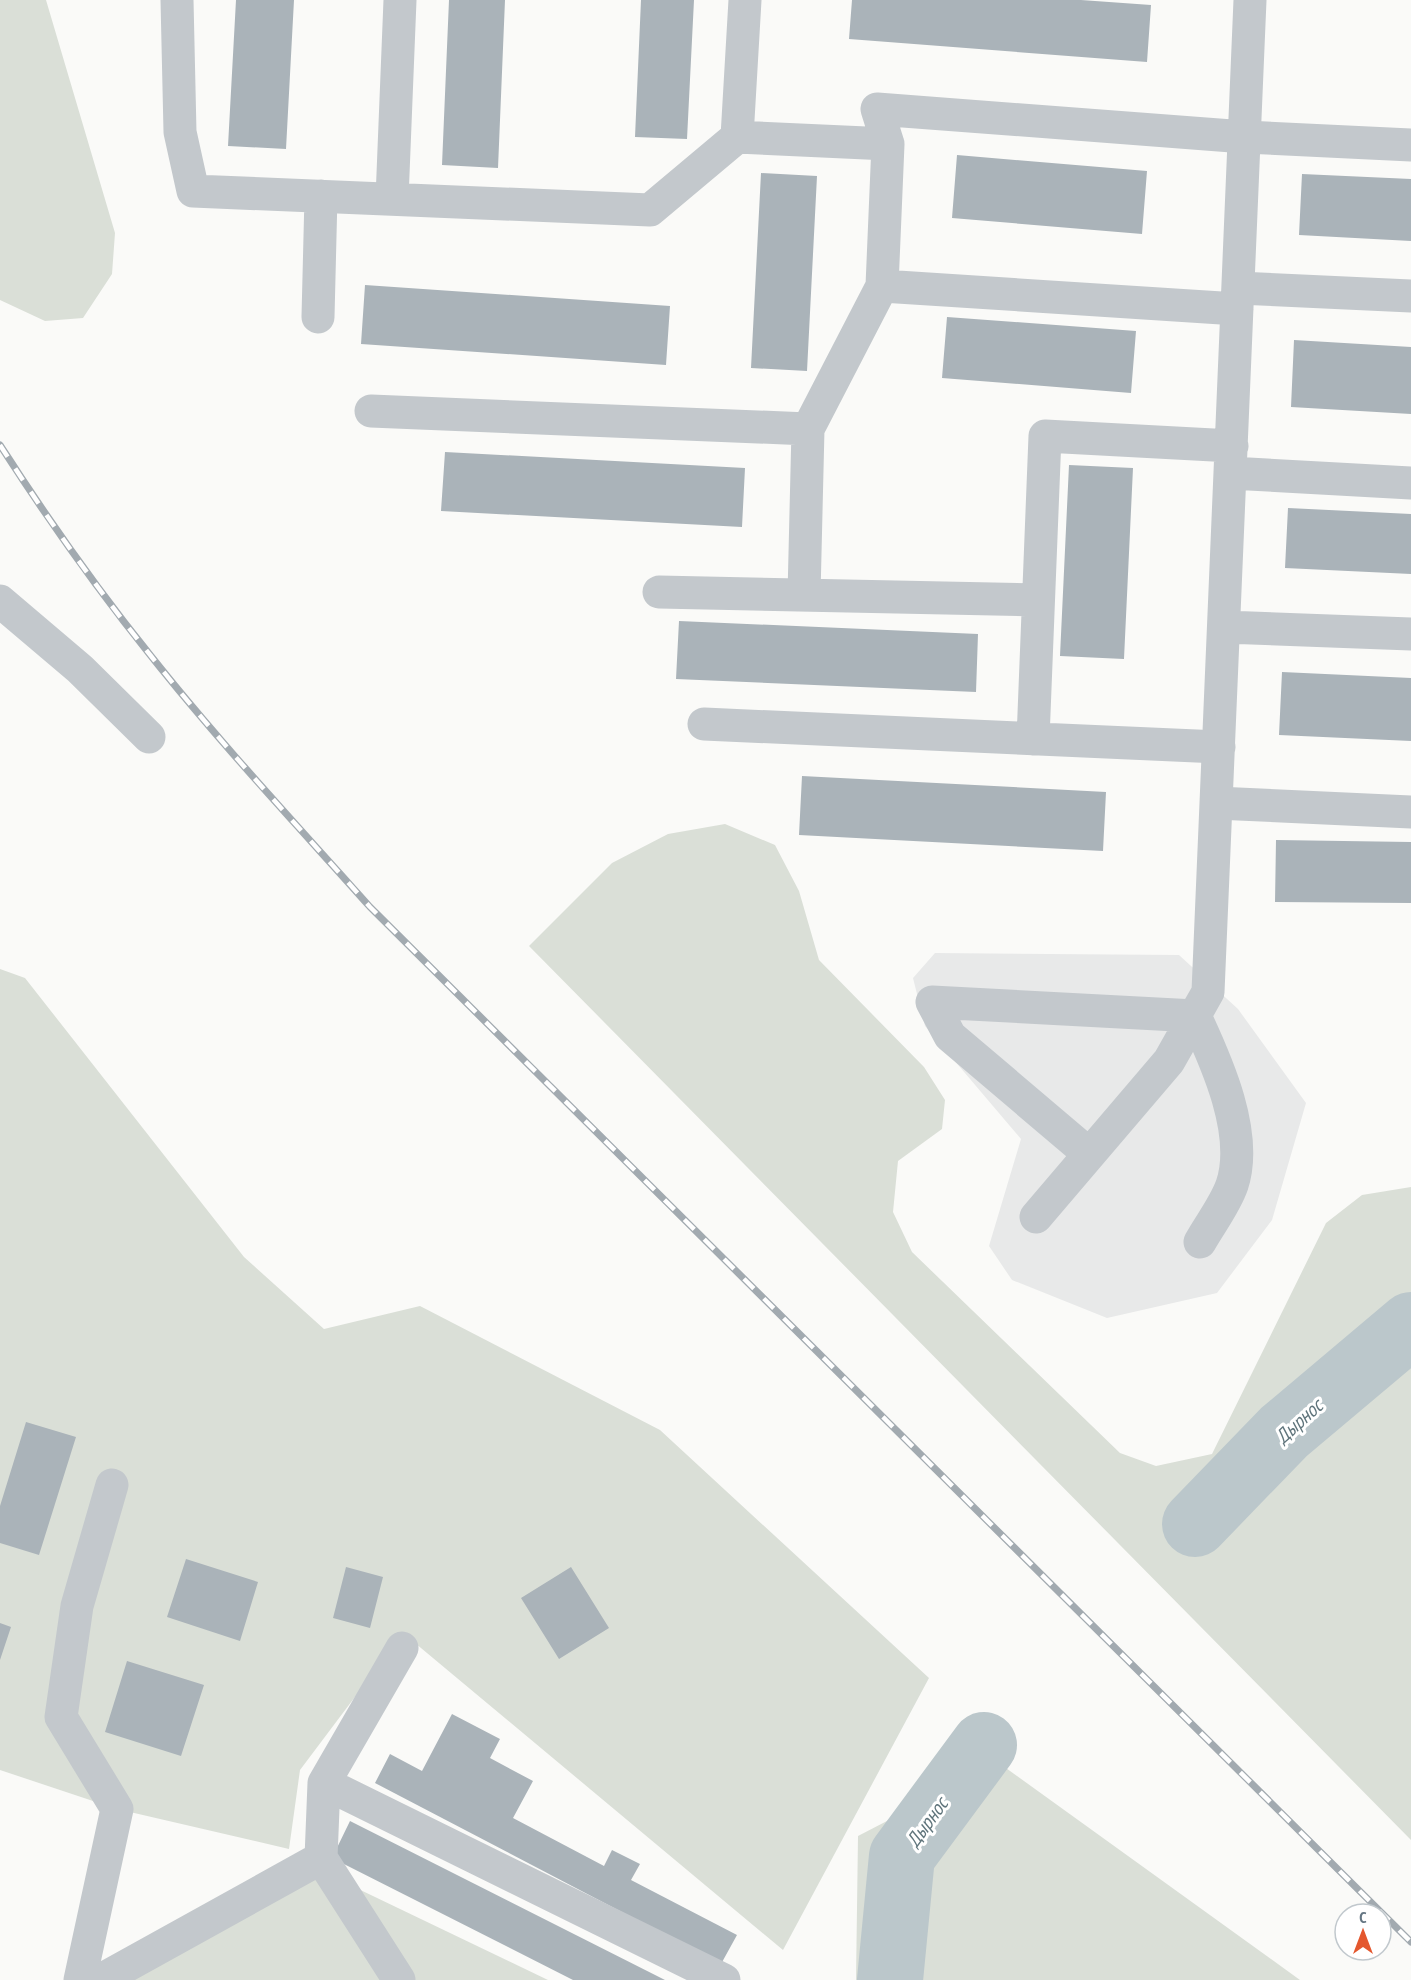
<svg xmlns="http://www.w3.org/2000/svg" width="1411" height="1980" font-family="'PT Sans Narrow',sans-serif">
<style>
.built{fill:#e8e9e9}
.green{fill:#dadfd7}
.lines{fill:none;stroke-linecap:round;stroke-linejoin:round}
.river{stroke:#bbc7cb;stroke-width:66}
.building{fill:#aab3b9}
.minor{stroke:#c3c8cc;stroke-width:33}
.rail-casing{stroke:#a2aab0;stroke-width:7}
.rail{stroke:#fff;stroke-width:4.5;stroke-dasharray:14;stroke-linecap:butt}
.labels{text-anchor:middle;stroke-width:6;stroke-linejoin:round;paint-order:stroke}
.water-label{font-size:20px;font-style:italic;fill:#60757c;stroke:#fff}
</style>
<rect width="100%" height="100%" fill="#fafaf8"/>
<path class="built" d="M935,953L1179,955L1238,1009L1306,1103L1272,1220L1217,1293L1107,1318L1012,1280L989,1246L1021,1139L925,1026L913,978Z"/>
<path class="green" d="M0,0H46L115,233L112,274L83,318L45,321L0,300Z
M725,824L775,845L799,891L819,960L924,1067L945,1100L942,1129L898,1161L893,1212L912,1252L1120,1453L1156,1466L1212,1454L1326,1223L1362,1195L1411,1187V1840L529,946L612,863L668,834Z
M0,969L25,978L244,1257L324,1329L420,1306L660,1430L929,1678L783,1950L403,1633L300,1770L289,1849L117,1809L0,1770Z
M999,1763L1300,1980H856L858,1836Z
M300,1861L548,1980H110Z"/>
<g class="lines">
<path class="river" d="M1195,1524L1284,1432L1411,1325
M890,1980L902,1856L984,1745"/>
</g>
<path class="building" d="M236,0H294L286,149L228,146Z
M449,0H505L498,168L442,165Z
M641,0H694L687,139L635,137Z
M852,0H1081L1151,5L1147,62L849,39Z
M957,155L1147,171L1142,234L952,218Z
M761,173L817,176L807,371L751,368Z
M1302,174L1411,179V241L1299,235Z
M365,285L670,306L666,365L361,344Z
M947,317L1136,331L1131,393L942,378Z
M1294,340L1411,347V414L1291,407Z
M445,452L745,468L742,527L441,511Z
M1069,465L1133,468L1124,659L1060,656Z
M1288,508L1411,514V574L1285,568Z
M679,621L978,634L976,692L676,679Z
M1282,672L1411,678V741L1279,735Z
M802,776L1106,792L1103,851L799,835Z
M1276,840L1411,842V903L1275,902Z
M26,1422L76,1437L39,1555L0,1543V1506Z
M186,1559L258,1582L240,1641L167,1617Z
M346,1567L383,1577L370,1628L333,1618Z
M571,1567L609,1628L559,1659L521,1598Z
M0,1623L11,1627L0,1660Z
M127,1661L204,1685L181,1756L105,1732Z
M452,1714L500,1739L490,1758L533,1781L513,1818L604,1866L612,1850L640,1864L631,1880L737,1935L721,1964L375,1783L390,1754L422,1771Z
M350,1821L665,1980H573L332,1858Z"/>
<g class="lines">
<path class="minor" d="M177,0L180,132L193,191L650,210L737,137L888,144L882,286
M737,137L745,0
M888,144L877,109L1245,137L1411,145
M392,199L400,0
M1238,288L1411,296
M318,317L321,196
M371,411L808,429L804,595
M808,429L882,286L1237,309
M1230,473L1411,483
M659,592L1038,600
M0,601L80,669L149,737
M1224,627L1411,634
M704,724L1219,747
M1033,739L1045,436L1232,446
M1216,803L1411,812
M1089,1154L950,1036L932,1002L1195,1016C1217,1063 1249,1134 1232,1185C1225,1205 1210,1224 1200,1242
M1036,1217L1169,1061L1208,992L1250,0
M324,1783L724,1980
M321,1858L324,1783L402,1648
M321,1858L399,1980
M80,1980L117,1809L61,1717L77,1606L112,1485
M101,1980L321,1858"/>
<g class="rail-casing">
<path id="rail" d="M0,445C47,518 97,589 151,656C220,743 296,824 370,907L1411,1942"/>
</g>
<use href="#rail" class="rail"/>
</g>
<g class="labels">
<g class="water-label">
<text transform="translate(1299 1421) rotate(-42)" y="7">Дырнос</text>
<text transform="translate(927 1822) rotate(-54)" y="7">Дырнос</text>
</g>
</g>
<g transform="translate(1363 1932)"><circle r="28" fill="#ffffff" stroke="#c1c8cd" stroke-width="1.5"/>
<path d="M0-4.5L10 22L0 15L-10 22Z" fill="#e4572e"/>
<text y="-9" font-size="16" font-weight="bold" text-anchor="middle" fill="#657683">С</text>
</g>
</svg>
